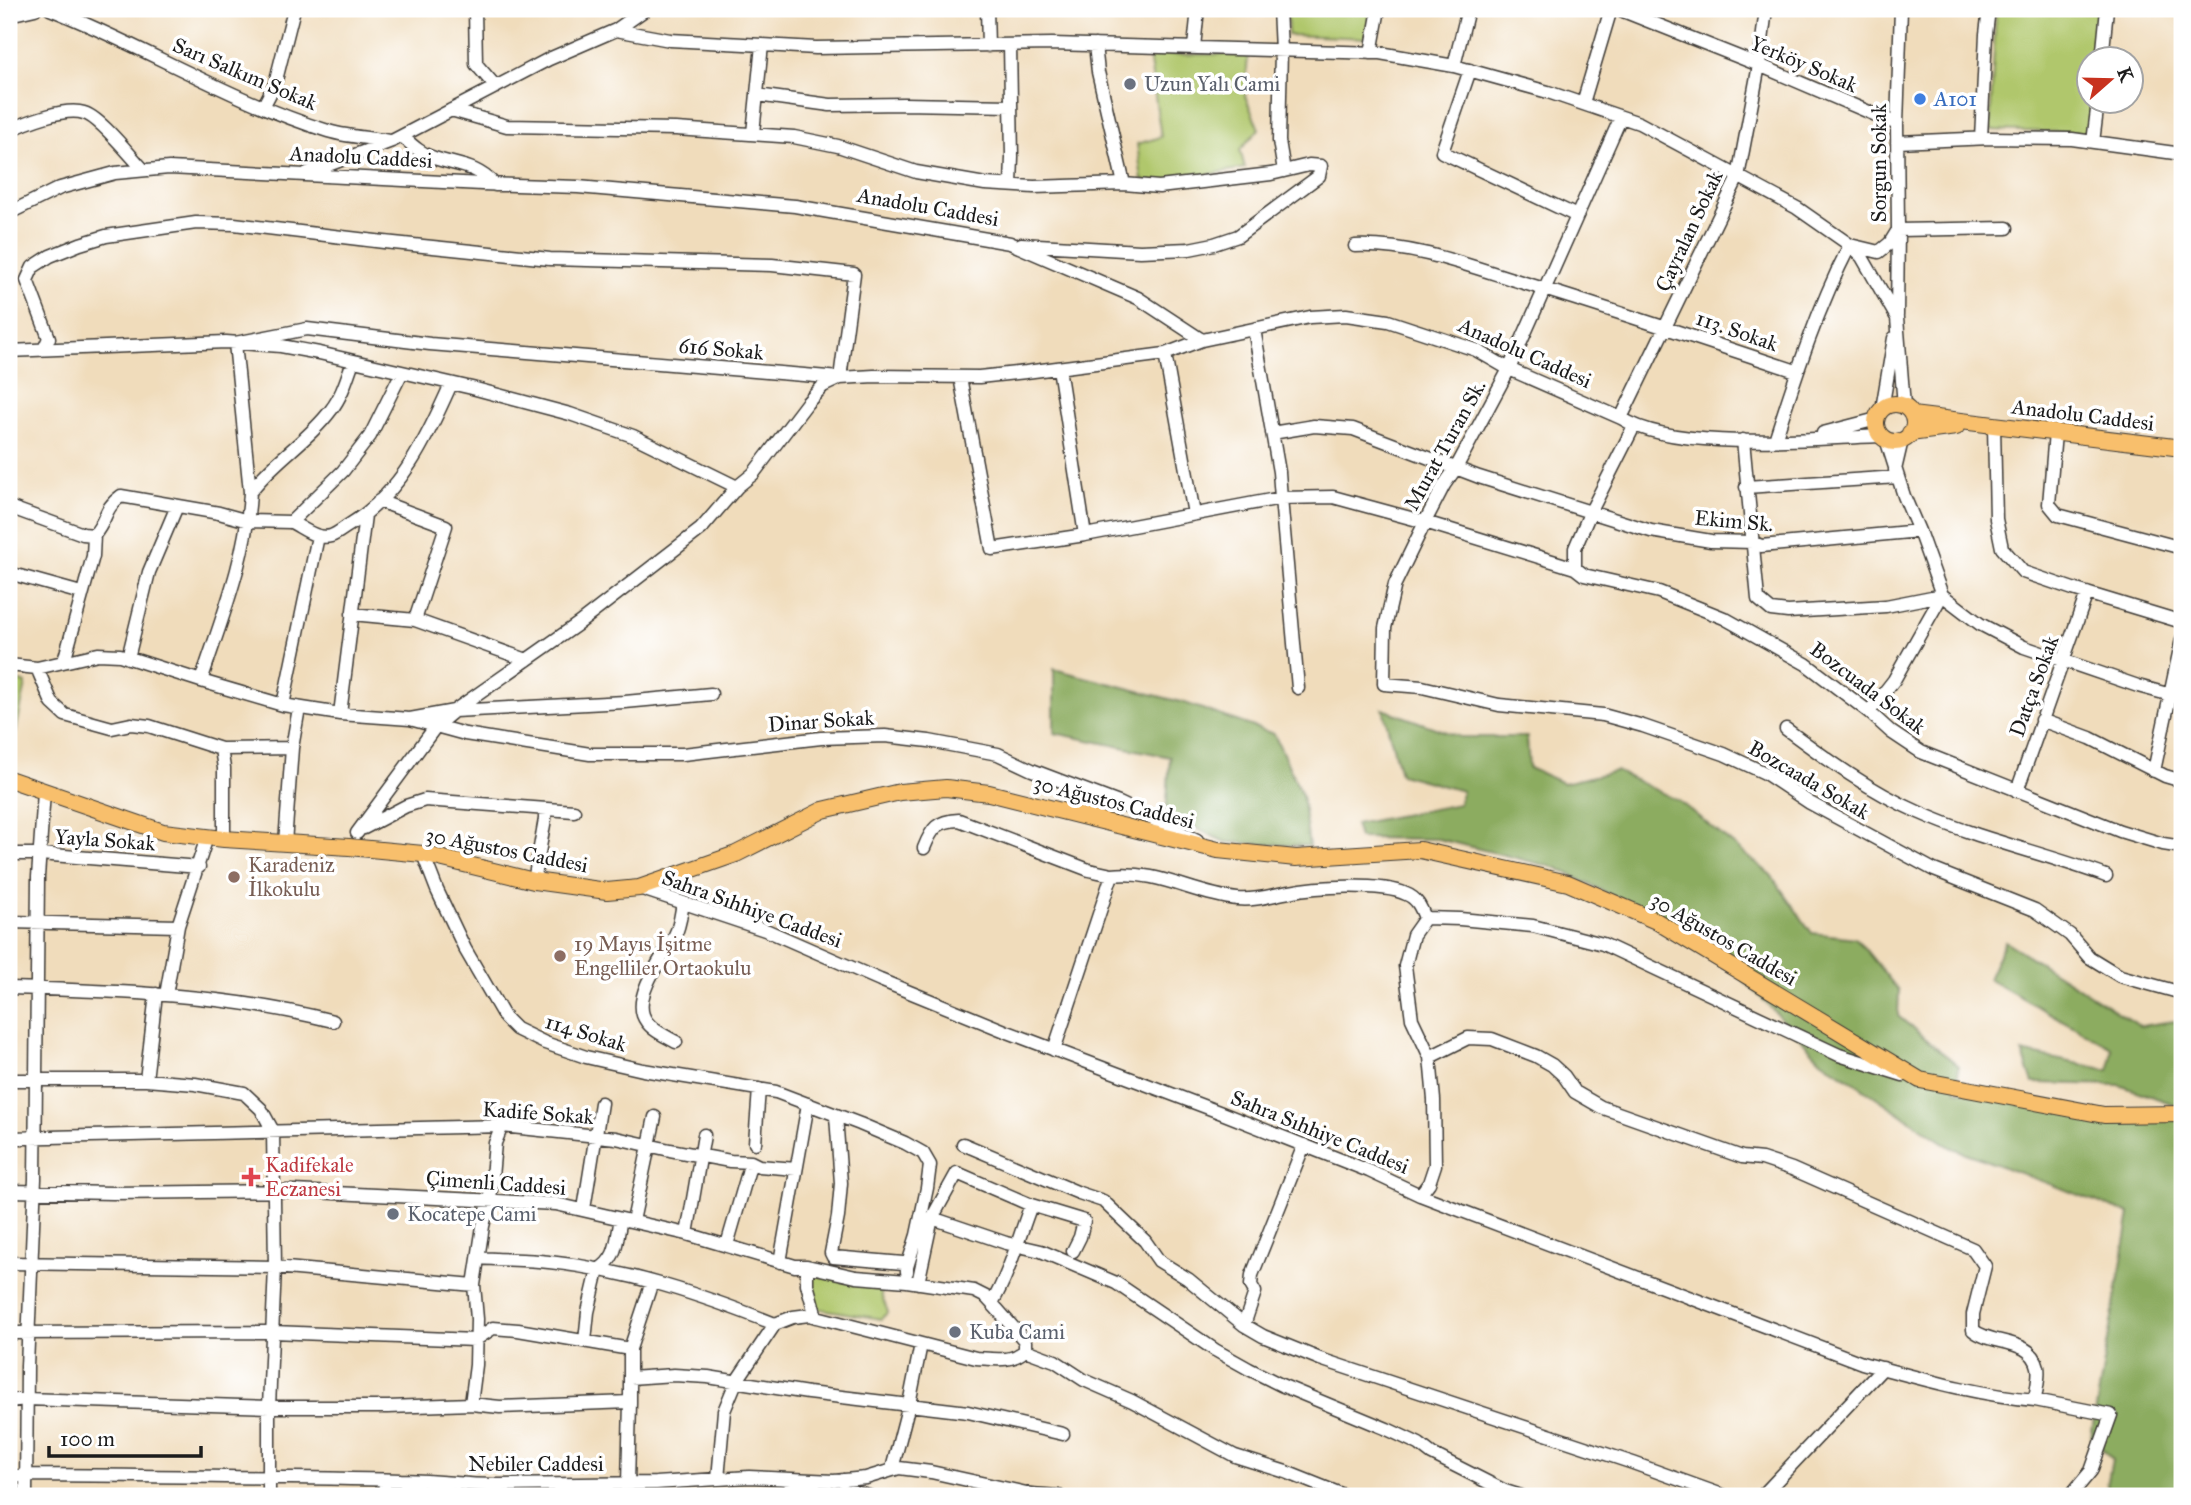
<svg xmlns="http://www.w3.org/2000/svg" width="2191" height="1505" font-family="'IM FELL Great Primer',serif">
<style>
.green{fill:#b0c76c;stroke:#667244;stroke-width:2}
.forest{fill:#8cac60;stroke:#54643e;stroke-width:2}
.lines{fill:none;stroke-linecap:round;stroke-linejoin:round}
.minor-casing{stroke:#3c3934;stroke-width:15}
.major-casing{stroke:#3c3934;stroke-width:18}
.minor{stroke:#fff;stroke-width:12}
.major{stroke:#f8bf6c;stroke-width:16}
.worship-dot{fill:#6b7280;stroke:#fff;stroke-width:2.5}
.shop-dot{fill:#3f7fe0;stroke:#fff;stroke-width:2.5}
.education-dot{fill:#8d6e63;stroke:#fff;stroke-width:2.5}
.health-dot{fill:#e0444e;stroke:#fff;stroke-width:2.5}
.labels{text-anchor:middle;stroke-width:7;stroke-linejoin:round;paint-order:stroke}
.street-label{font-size:21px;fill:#1c1c1c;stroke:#fff}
.worship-label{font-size:21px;fill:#5b616d;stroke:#fff;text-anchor:start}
.shop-label{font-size:21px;fill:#366cbe;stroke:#fff;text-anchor:start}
.education-label{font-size:21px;fill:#785e54;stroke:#fff;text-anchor:start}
.health-label{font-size:21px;fill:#be3a42;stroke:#fff;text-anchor:start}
</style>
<rect width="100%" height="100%" fill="#fff"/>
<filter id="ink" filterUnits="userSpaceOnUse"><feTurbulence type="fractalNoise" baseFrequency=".0143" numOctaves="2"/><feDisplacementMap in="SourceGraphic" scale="14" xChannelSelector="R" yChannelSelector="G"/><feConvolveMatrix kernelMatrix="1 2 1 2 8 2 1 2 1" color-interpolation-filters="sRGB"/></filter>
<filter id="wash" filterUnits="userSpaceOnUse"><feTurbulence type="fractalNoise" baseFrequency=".00686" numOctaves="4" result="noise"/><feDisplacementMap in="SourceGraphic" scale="28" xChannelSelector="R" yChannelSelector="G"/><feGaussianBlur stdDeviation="1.57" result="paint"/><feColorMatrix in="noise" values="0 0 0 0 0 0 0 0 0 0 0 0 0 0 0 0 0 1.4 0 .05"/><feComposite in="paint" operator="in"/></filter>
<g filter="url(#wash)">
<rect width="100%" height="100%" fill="#f0dcbb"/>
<path class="green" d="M1287,9H1369V38L1288,35Z
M1996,9H2073L2100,12L2096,59L2090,60V102H2092L2090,133L1990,130Z
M1248,54L1245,96L1259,129L1240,150L1245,168L1160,183L1142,180L1137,144L1161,137L1149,55Z
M9,678L26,684L9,764Z
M809,1272L880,1284L882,1297L888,1312L881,1319L815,1308Z"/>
<path class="forest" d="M1054,669L1185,703L1274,734L1302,795L1309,846L1225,842L1166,814L1170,757L1054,733Z
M1383,709L1460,737H1527L1529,768L1563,783L1616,771L1679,801L1771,875L1812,933L1856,938L1899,991L1898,1016L1959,1066L1956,1090L2107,1121L2182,1115V1496H2110L2107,1486L2112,1459L2091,1437L2130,1214L1950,1147L1821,1060L1709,944L1557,868L1438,839L1359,838L1355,824L1459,804L1462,791L1400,774Z
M2005,941L2140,1026L2182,1020V1107L2119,1085L2033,1083L2022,1052L2109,1070L2112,1048L1988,979Z"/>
</g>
<g filter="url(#ink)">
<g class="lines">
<g class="minor-casing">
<path id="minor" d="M50,9C144,46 231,101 328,131C348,137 371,138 391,141
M475,9L476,64L496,87
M987,9L988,46
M1279,9L1281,50L1279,141L1284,171
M1618,9L1759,65L1897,124
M9,15L35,9
M616,30L670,40L816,48L1052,44L1380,53L1454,66L1548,92L1639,123L1797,208L1850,245L1862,257L1897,318L1904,406
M1010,45L1012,157L1011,185
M1095,45L1098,72L1124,184
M1194,47L1198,9
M1371,53L1379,9
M2102,60L2107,9
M1454,66L1468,9
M1470,70L1442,152L1577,216
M757,95L830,105L904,104L1011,106
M1583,103L1611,9
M263,107L275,84L294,9
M451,110L507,126L676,129L794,137L838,146L916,172L985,184L1034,187L1124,184L1159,187L1271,174L1309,165L1321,166L1319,176L1238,236L1214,244L1189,249L1140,251L1021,244
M1621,117L1509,369L1456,468L1444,485L1429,514L1395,584L1385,628L1384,684L1422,687L1499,705L1603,715L1643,726L1724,754L1765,773L1810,803L1934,870L2035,910L2070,935L2089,957L2120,976L2182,993
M9,131C26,122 65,107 84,113C100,117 131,157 144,170
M753,133L762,45
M402,136C412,145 421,154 434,158C459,166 476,165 495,185
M1981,138L1986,34L1989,9
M1897,142L1991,138L2072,139L2182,154
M2093,142L2098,102
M307,173L392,141L549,59L616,30L646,9
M9,213L60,188L115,173L169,168L482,184L578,187L795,206L1010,243L1138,298L1202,340
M1355,246C1412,244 1467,265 1521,282C1614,310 1705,341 1796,371
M1897,316L1898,230L1897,124L1901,9
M44,349L49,338L27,280L33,267L50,256L80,244L106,236L196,223L234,224L384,242L550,259L772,265L854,274L840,378L823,386L807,403L753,474L737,487L701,529L578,624L454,711L436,726L357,833
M9,351L226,342L281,346L319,353L472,388L570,414L633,436L737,487
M1165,354L1194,514
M1059,368L1085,535L1281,498L1279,472L1254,329
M402,372L370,436L343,471L291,522C303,528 317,540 331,536C337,534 344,528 349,525C402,493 427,438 451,384
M960,377L992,549L1085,535
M1882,409L1894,338
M1621,418L1738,177L1759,65L1766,9
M1994,426L1996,519L2002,548L2023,572L2073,589L2182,622
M1272,433L1314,426L1353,429L1479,477L1651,531L1711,541L1753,542L1761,546L1919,531
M1823,433L1877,419
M2055,433L2049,504L2058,515L2182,548
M1886,439L1904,496L1919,531L1942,595L1980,624L2024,647L2138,686L2182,698
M1743,440L1758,599L1771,610L1788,612L1886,606L1942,595
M1775,440C1796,374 1818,307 1850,245L1879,252L1890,243L1898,230L2007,228
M1895,470L1902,440
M1746,487L1898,477
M250,492C273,461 308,441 331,410C342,396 347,378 353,361
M379,501L446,526L415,620L527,660
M9,507L83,534L94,535C108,519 103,509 121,496L219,513L248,521L291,522
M1575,568V548L1590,513L1634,426
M9,573L81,593
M352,614L415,620
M128,658L149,572L177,506
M64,661L93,556L94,535
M9,665L37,668L98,654L120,655L201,681C221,620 247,557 250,492L235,343L307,329L430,344L840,378L874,376L979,377L1026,372L1165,354L1202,340L1310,317L1346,315L1388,321L1476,350L1509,369L1621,418C1676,453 1814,438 1882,436
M37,668L52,703L65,715L112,728L131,724L149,726L221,749L224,768V839
M201,681L283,705L340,714L410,719L454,711L625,702L711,694
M1298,688L1281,498L1333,497L1425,522L1575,568L1584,575L1659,592L1724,618L1806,664L1869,712L1891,732L1921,752L2120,831L2163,844L2182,847
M283,705L318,536
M1869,712L1894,680L1942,595
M340,714L365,515
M410,719L465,734L590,754H683L821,738L885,736L929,741L998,754L1032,770L1119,803L1197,840
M2041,720L2090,738L2165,776L2182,781
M1786,729C1828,760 1870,791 1918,812C1978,839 2044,853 2106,876
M292,748L299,708
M221,749L292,748L285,843
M2154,771L2182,639
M2017,791L2087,593
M364,828L406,806L425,800L574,811
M924,848C932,828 937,821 959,820L1089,870L1112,875
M9,854H40L199,867
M423,854L437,890L465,949L505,1018L516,1029L545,1043L586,1057L643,1070L776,1092L860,1124L905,1143L923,1153L930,1165L927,1188L917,1235L907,1267
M534,881L545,819V809
M639,888L768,931L880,980L1005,1031L1219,1112L1369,1171L1420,1195L1429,1183L1435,1165L1434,1100L1430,1057L1412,1019L1405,966L1413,935L1425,918L1460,919L1533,926L1603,944L1839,1055L1903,1075
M9,922L178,926
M9,988C118,991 227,994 333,1021
M156,994L146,1080L195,1084L244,1093L261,1109L273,1131L275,1267L269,1407V1496
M166,995L178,926L207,837
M676,1042C664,1035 648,1029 643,1015C635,991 665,955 675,935C680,926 681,913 683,903
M1054,1050L1112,875C1159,870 1192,894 1237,899C1255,901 1272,895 1289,892C1316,886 1382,883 1406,894C1417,898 1421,908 1425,918
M1430,1057L1468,1038L1492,1039L1536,1056L1552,1065L1564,1076L1575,1092L1601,1107L1742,1157L1762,1159L1792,1169L1973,1249L1985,1266L1973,1314V1330C1992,1346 2031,1337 2038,1367C2040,1376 2036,1390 2035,1400L2111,1415L2091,1471L2070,1496
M9,1080H146
M836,1116L841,1183L838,1217L831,1253L833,1257L903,1263L907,1267V1272
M9,1138L502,1126L616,1138L670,1150L730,1161L751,1162L759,1166L796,1169
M755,1143L759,1089
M963,1144L1079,1193L1103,1201L1145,1241L1159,1261L1188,1279L1244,1325L1263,1336L1320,1359L1633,1463L1725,1496
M9,1191L113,1193L294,1191L556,1204L687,1234L795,1266H807L856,1277L907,1281L974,1291L986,1297L997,1309L1025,1341V1350
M1420,1195L1862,1363C1919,1378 1976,1395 2035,1400
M584,1209L601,1103
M932,1218L1006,1243L1041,1251L1116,1283L1215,1350L1249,1369L1281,1385L1387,1429L1419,1444L1432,1454L1505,1491L1521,1496
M633,1221L655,1117
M687,1234L704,1135
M727,1245L751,1162
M479,1258C502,1260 526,1259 549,1262C627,1270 702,1295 775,1324
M780,1262L808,1104
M9,1263L275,1267L474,1285
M807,1266V1284L816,1317
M918,1283L932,1218L957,1173L1031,1205L1084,1221L1080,1237L1073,1251
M992,1303C1010,1272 1018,1239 1031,1205
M1244,1325L1255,1292L1251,1285L1252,1275L1304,1145
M9,1333L273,1332L475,1340L493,1328L518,1330L630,1349V1402L500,1407L471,1404
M585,1341L588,1312L598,1270C618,1258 616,1241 621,1219
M630,1349L652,1282
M1025,1350L1055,1361L1084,1380L1132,1401L1235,1456L1286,1472L1346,1496
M630,1378L674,1375L708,1377L808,1393L968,1412L1063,1434
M9,1401L26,1399L269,1407H388L471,1404L476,1365L477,1319L474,1285L483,1226L490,1200L495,1143L502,1126
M892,1469L909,1404L921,1344
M9,1477L26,1475C151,1476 276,1477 401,1480C435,1480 468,1486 502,1485L656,1483L749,1477L834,1481L866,1478L899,1468L931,1472L1031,1494L1059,1496
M718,1479L724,1411L736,1382L775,1324L793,1317L809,1315L976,1358C994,1359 1012,1363 1025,1350
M843,1480L853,1492L869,1496
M26,1496L27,1366L35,1179L38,877L44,792
M383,1496L386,1480
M626,1496L628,1484L630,1402
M788,1496L792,1481
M1762,1496L1883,1368"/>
</g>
<g class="major-casing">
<path id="major" d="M1876 423a19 19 0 1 1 38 0a19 19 0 1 1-38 0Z
M1912,415L2182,448
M1910,433L1956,427
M9,779L163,832L224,839L349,847L423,854L534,881L607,891L639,888L736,854L823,810L900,792L946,788L989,793L1218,850L1296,858L1420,850L1568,883L1656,921L1920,1080L2104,1115L2182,1114"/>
</g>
<use href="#minor" class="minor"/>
<use href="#major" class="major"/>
</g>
</g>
<g class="worship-dot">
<circle cx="1130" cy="84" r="7"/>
<circle cx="393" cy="1214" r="7"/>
<circle cx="955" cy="1332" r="7"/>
</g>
<circle class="shop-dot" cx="1920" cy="99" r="7"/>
<g class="education-dot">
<circle cx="234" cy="877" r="7"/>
<circle cx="560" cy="956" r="7"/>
</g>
<path class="health-dot" d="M247.5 1166.5h7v7h7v7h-7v7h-7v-7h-7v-7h7z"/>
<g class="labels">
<g class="street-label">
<text transform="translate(1804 64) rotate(23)" y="7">Yerköy Sokak</text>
<text transform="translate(245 74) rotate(23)" y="7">Sarı Salkım Sokak</text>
<text transform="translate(361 157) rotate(3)" y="7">Anadolu Caddesi</text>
<text transform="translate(1879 163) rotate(-90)" y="7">Sorgun Sokak</text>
<text transform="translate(928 207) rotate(10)" y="7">Anadolu Caddesi</text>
<text transform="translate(1689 231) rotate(-65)" y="7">Çayralan Sokak</text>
<text transform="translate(1737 331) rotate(19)" y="7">113. Sokak</text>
<text transform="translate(721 349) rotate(5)" y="7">616 Sokak</text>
<text transform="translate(1525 353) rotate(24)" y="7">Anadolu Caddesi</text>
<text transform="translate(2083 415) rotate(7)" y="7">Anadolu Caddesi</text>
<text transform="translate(1445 445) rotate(-61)" y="7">Murat Turan Sk.</text>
<text transform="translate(1734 521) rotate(5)" y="7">Ekim Sk.</text>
<text transform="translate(2034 686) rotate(-70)" y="7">Datça Sokak</text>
<text transform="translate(1868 688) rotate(37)" y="7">Bozcuada Sokak</text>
<text transform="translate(821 721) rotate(-4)" y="7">Dinar Sokak</text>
<text transform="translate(1809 780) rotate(30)" y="7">Bozcaada Sokak</text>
<text transform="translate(1114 802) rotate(14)" y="7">30 Ağustos Caddesi</text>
<text transform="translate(105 840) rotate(4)" y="7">Yayla Sokak</text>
<text transform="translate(507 850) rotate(11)" y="7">30 Ağustos Caddesi</text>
<text transform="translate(752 909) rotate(20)" y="7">Sahra Sıhhiye Caddesi</text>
<text transform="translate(1724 939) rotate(30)" y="7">30 Ağustos Caddesi</text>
<text transform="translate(586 1033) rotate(17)" y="7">114 Sokak</text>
<text transform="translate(538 1113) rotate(4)" y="7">Kadife Sokak</text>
<text transform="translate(1320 1132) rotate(22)" y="7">Sahra Sıhhiye Caddesi</text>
<text transform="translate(496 1183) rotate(4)" y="7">Çimenli Caddesi</text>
<text x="536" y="1471">Nebiler Caddesi</text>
</g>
<g class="worship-label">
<text x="1144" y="91">Uzun Yalı Cami</text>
<text x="407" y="1221">Kocatepe Cami</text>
<text x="969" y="1339">Kuba Cami</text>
</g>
<g class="shop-label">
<text x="1934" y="106">A101</text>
</g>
<g class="education-label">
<text x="248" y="872">Karadeniz<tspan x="248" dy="24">İlkokulu</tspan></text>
<text x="574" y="951">19 Mayıs İşitme<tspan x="574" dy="24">Engelliler Ortaokulu</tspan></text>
</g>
<g class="health-label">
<text x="265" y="1172">Kadifekale<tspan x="265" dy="24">Eczanesi</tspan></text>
</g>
</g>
<rect width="2191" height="1505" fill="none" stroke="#fff" stroke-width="35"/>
<g transform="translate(2110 80) rotate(70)"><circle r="33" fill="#ffffff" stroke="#a4a4a4" stroke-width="2"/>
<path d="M0-5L12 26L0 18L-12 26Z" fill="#c8321e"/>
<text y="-10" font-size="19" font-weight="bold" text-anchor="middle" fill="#1c1c1c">K</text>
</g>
<path d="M49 1446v10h152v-10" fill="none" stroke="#1c1c1c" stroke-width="3.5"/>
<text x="60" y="1446" font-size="21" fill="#1c1c1c" stroke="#ffffff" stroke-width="5" paint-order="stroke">100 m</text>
</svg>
